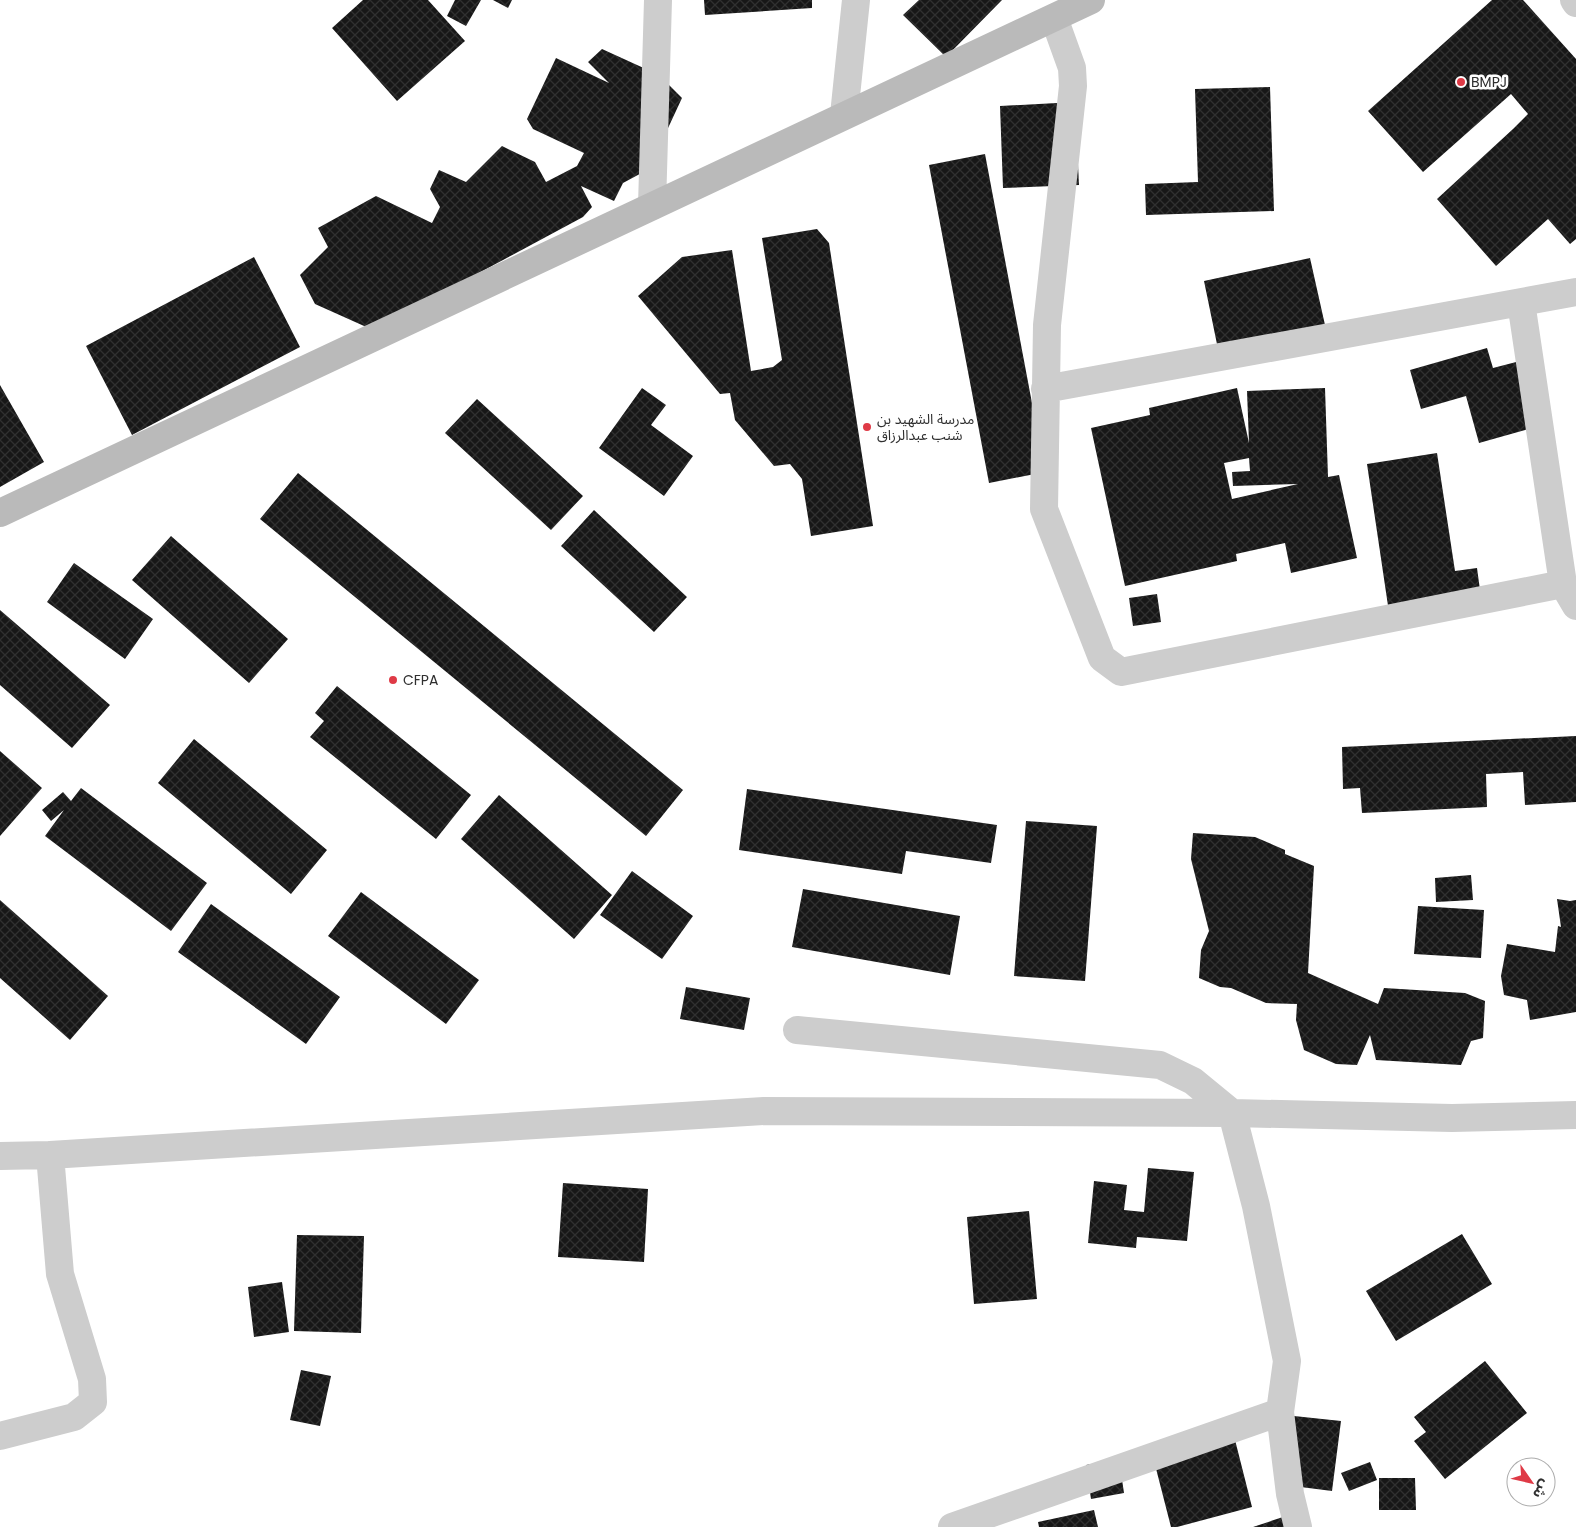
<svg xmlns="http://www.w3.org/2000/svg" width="1576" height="1527" font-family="Poppins,'Noto Sans Arabic',sans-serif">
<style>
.building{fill:url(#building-cross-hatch);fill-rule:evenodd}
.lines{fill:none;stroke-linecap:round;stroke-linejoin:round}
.minor{stroke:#cdcdcd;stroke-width:28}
.secondary{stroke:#bababa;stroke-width:28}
.poi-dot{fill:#df3a46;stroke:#fff;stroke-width:2}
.labels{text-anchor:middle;stroke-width:5;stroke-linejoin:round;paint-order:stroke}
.poi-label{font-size:14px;fill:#303030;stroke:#fff;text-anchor:start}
</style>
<defs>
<pattern id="building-cross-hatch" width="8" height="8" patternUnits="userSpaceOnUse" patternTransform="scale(1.25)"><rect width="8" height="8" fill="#171717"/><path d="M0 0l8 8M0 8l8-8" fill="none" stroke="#303030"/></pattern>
</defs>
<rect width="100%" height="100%" fill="#fff"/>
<path class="building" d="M363,0H428L465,41L397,101L332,28Z
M455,0H481L466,26L447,16Z
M493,0H512L508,8Z
M704,0H812V8L705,15Z
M919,0H1002L946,57L903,15Z
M1492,0H1523L1576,59V239L1570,244L1548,219L1496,266L1437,199L1513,129L1528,114L1511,94L1423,172L1368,111Z
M602,49L659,75L682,98L649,169L623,183L614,201L581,186L592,207L583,217L373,330L315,304L300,275L328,247L318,228L376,196L432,223L440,207L430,189L439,170L466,182L502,146L535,162L546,182L577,166L584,153L533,129L527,119L556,58L609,83L588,62Z
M1270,87L1274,211L1146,215L1145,184L1198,182L1195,89Z
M1075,102L1079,185L1003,188L1000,106Z
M985,154L1045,472L989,483L929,165Z
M817,229L829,243L873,526L811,536L802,479L790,464L774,466L735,420L730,393L720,394L638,296L682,257L732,250L751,371L773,367L782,360L762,238Z
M254,257L300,347L132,435L86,346Z
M1310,258L1325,325L1218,349L1204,281Z
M1487,348L1493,368L1520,361L1539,426L1479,443L1466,396L1421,409L1410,370Z
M0,385L44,462L0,487Z
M642,388L666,405L651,425L693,456L664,496L599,448Z
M1237,388L1249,443L1247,391L1325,388L1328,477L1339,475L1357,558L1291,573L1285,543L1236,554L1237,561L1125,586L1091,428L1150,415L1149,408ZM1249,458L1250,471L1232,472L1233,486L1298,484L1232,499L1224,463Z
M477,399L583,496L551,530L445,433Z
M1437,453L1455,571L1477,568L1483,612L1391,626L1367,464Z
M298,473L683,790L646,836L260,519Z
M594,510L687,597L654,632L561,546Z
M171,536L288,639L249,683L132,580Z
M74,563L153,619L125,659L47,602Z
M1157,594L1161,622L1133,626L1129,598Z
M0,610L110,705L72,748L0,685Z
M337,686L471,795L436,839L310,737L324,721L315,713Z
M1576,736V802L1525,805L1523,772L1486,774L1487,807L1362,813L1360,788L1343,789L1342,747Z
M194,739L327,850L291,894L158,783Z
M0,751L42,788L0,836Z
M81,788L207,883L171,931L45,836L64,810L51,821L42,810L63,792L71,801Z
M747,789L997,825L991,863L906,851L902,874L739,850Z
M499,795L612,895L574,939L461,839Z
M1026,821L1097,826L1085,981L1014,976Z
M1193,833L1255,837L1285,850V854L1314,866L1308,973L1378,1004L1384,988L1465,993L1485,1001L1483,1038L1471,1041L1461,1065L1376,1060L1370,1035L1357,1065L1336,1064L1304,1050L1296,1020L1297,1004L1266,1003L1231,988L1220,987L1199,978L1201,950L1209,931L1191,859Z
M632,871L693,916L662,959L600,915Z
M1471,875L1473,900L1436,902L1435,878Z
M803,889L960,916L950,975L792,947Z
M361,892L479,980L446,1024L328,936Z
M1557,899L1570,901L1576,900V1012L1530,1020L1527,1000L1504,995L1501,976L1507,944L1555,952L1558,926L1561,927Z
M0,900L108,996L70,1040L0,978Z
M211,904L340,997L306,1044L178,952Z
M1418,906L1484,910L1481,958L1414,954Z
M686,987L750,998L744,1030L680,1019Z
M1148,1168L1194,1172L1187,1241L1137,1237L1136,1248L1088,1243L1094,1181L1127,1185L1124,1210L1144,1212Z
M563,1183L648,1189L644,1262L558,1257Z
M1029,1211L1037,1299L974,1304L967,1217Z
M1462,1234L1492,1284L1396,1341L1366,1291Z
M297,1235L364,1236L361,1333L294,1331Z
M282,1282L289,1332L254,1337L248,1287Z
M1485,1361L1527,1413L1445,1479L1414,1441L1426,1432L1414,1417Z
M301,1370L331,1376L320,1426L290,1420Z
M1294,1416L1341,1421L1332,1491L1285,1485Z
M1233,1432L1252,1507L1177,1527H1171L1152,1453Z
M1119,1459L1124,1493L1091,1499L1086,1465Z
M1370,1462L1377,1480L1349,1491L1341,1473Z
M1379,1478H1415L1416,1510H1379Z
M1094,1510L1098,1527H1039L1038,1522Z
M1289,1515L1293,1527H1253Z"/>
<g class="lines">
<path class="minor" d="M1574,0L1576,3
M1054,18L1072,68L1073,86L1047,325L1044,509L1102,658L1121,672L1563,584
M844,115L856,0
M652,206L658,0
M1521,302L1563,584L1576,606
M1045,389L1576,292
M797,1030L1160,1065L1193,1081L1232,1113L1256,1206L1287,1361L1280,1412L1290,1494L1298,1527
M0,1156L50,1155L764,1111L1232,1113L1452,1118L1576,1115
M0,1436L74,1417L93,1402L92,1379L60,1274L50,1155
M952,1527L1280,1412"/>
<path class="secondary" d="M0,513L1091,0"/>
</g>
<g class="poi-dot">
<circle cx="1461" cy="82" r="5"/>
<circle cx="867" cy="427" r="5"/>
<circle cx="393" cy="680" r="5"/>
</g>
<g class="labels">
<g class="poi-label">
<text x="1471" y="87">BMPJ</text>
<text x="877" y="424">مدرسة الشهيد بن<tspan x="877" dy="16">شنب عبدالرزاق</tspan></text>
<text x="403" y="685">CFPA</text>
</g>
</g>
<g transform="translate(1531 1482) rotate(124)"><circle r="24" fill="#ffffff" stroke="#acacac"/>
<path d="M0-4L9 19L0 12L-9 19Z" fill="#df3a46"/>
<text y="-8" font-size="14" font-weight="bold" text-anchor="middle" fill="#303030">ش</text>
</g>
</svg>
